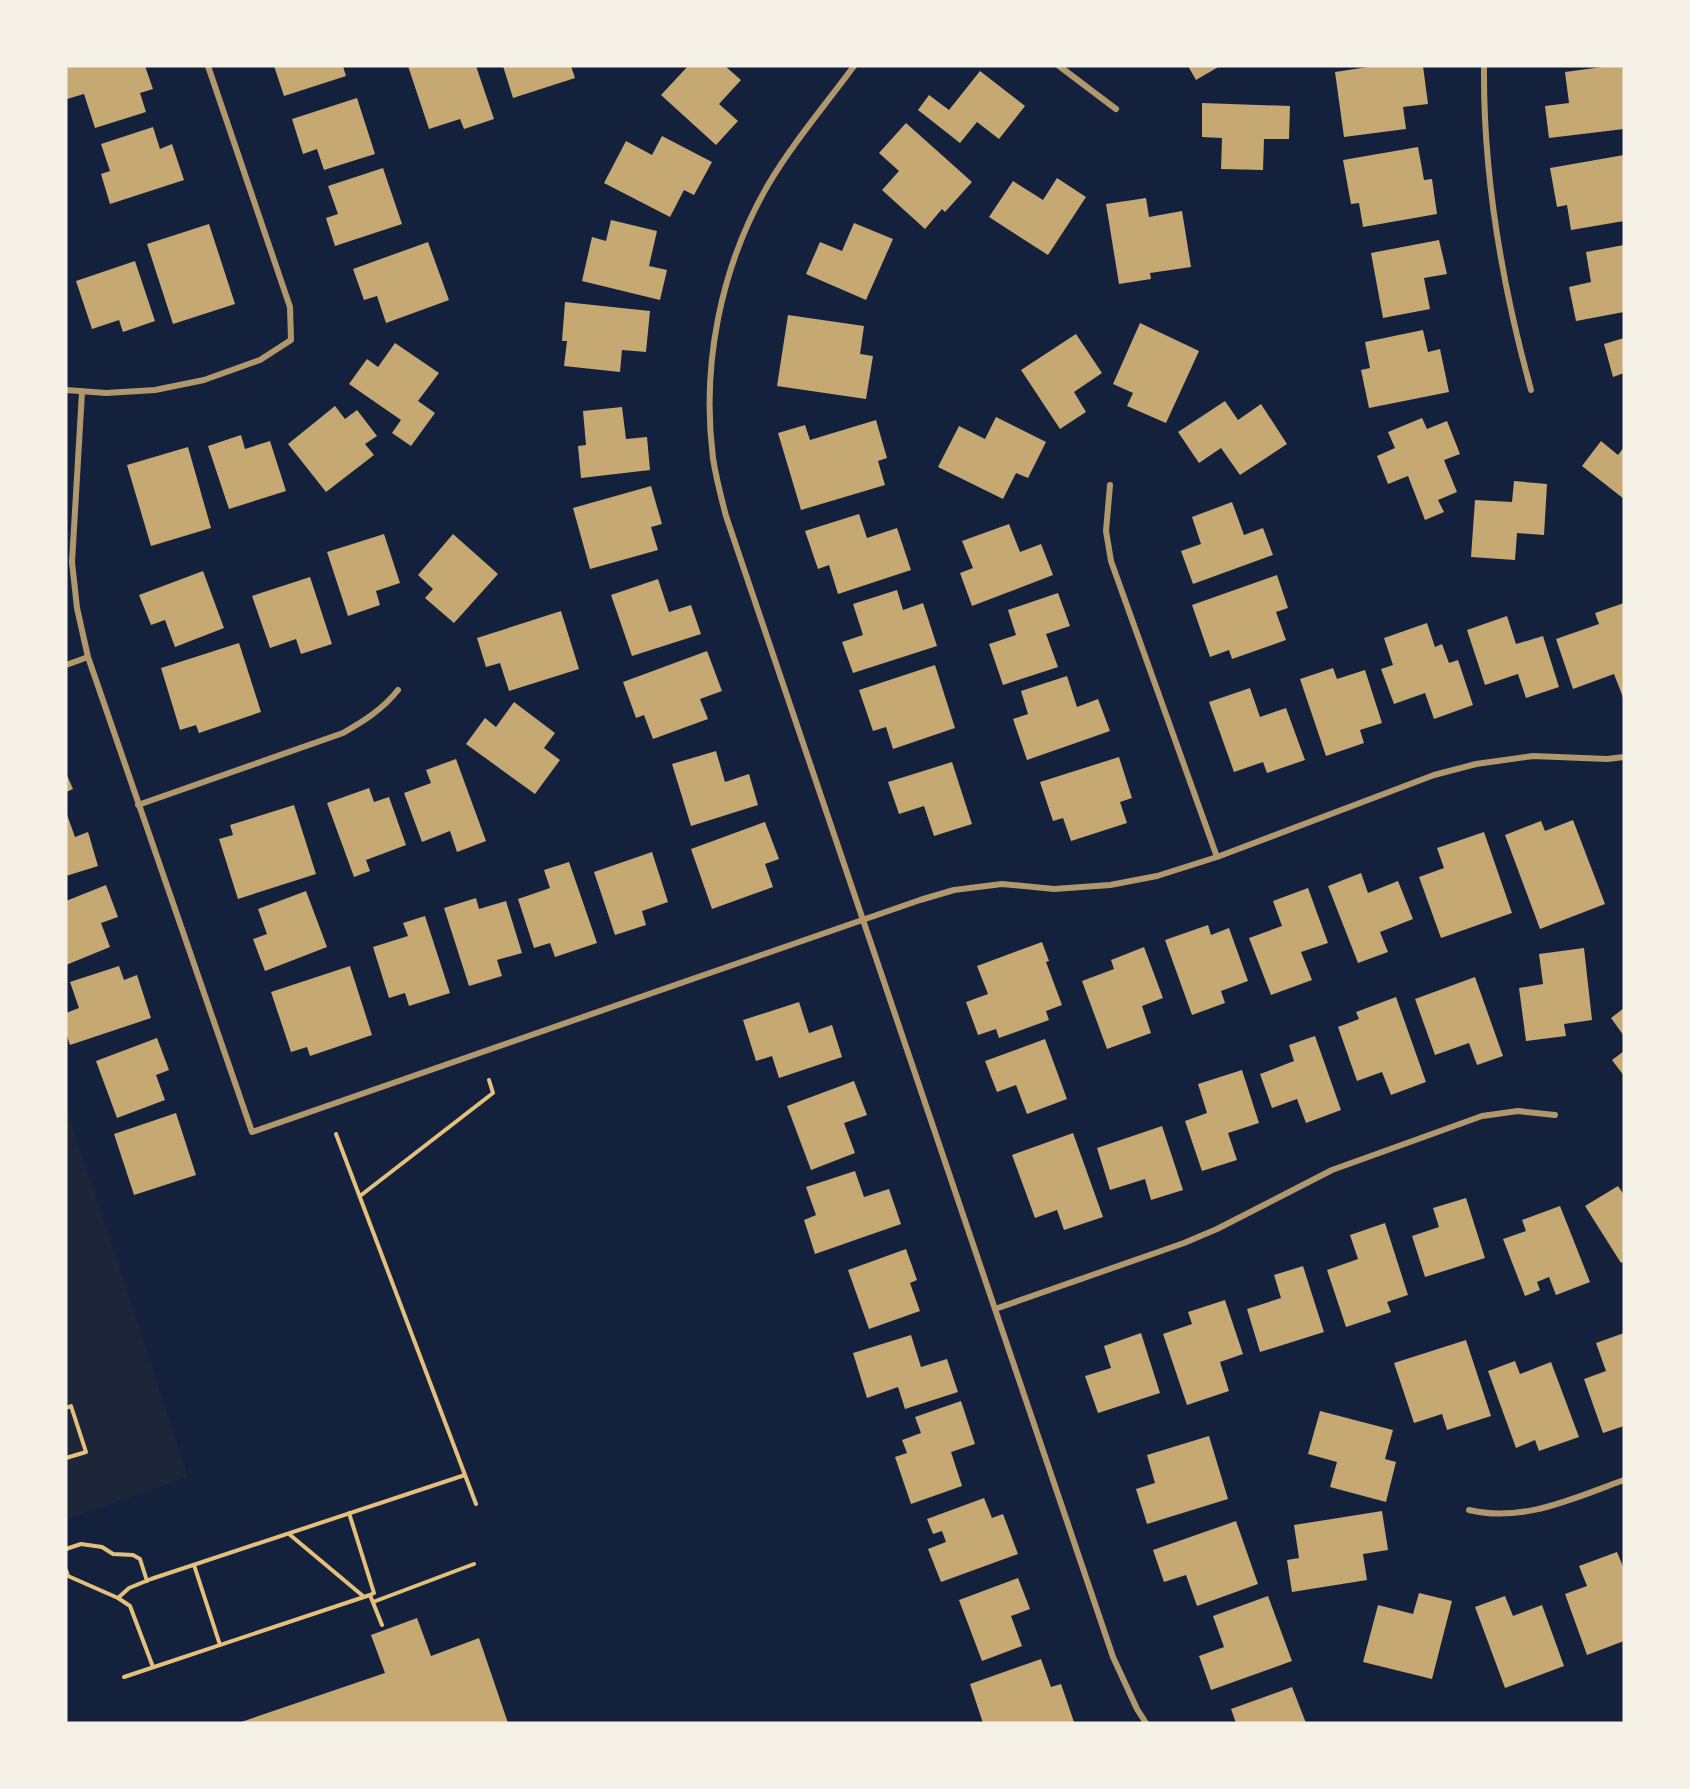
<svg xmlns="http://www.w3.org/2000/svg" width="1690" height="1789" font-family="'Noto Sans',sans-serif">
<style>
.green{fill:#1d2539}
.building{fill:#c6a872}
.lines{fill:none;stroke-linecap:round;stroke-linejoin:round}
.path{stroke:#e5c07b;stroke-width:4}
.minor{stroke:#b1986c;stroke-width:6}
</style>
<rect width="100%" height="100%" fill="#14213d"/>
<path class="green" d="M66,1109L105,1223L188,1477L66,1519Z"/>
<path class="building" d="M66,66H145L153,89L140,93L146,112L95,128L84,94L67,99Z
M274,66H343L346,76L284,96Z
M408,66H476L494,119L464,129L460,119L429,129Z
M503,66H571L575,78L513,98Z
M688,66H725L741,80L719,104L738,121L716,145L661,95Z
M1188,66H1220L1196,80Z
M1375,66H1423L1428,104L1403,107L1406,129L1344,137L1335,72Z
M1610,66H1624V129L1549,138L1545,106L1569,103L1565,72Z
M980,71L1025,106L999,139L977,122L960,143L918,110L929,95L949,110Z
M357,98L375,154L324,170L317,149L303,154L292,119Z
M1202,103L1290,106L1289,139H1264L1263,170L1221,169L1222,138L1202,137Z
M906,123L972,182L945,212L942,209L925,229L882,190L899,171L879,153Z
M153,127L160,149L172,144L184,180L110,204L101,174L110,171L101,144Z
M662,136L712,162L694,195L684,190L670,217L604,183L626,141L652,155Z
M1418,147L1424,180L1432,179L1437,214L1363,227L1359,203L1351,204L1343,160Z
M1624,155V221L1571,230L1567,205L1557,207L1550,168Z
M383,168L402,224L335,246L326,218L338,214L328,186Z
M1057,178L1086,197L1048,255L989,217L1013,181L1043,200Z
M1146,198L1149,217L1182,211L1191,267L1150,273L1151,279L1119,284L1106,204Z
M611,220L657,231L649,266L667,270L660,300L582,281L592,237L606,241Z
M854,223L893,239L866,300L806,274L820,242L842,251Z
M209,224L235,304L173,324L147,244Z
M1439,240L1447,274L1424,278L1430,309L1383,318L1371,253Z
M428,242L449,300L386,323L377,296L364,300L353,269Z
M1624,245V312L1576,321L1569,287L1591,282L1586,252Z
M135,261L155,321L123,332L119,320L92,329L76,281Z
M565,302L650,311L646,352L622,350L620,372L564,366L567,341H562Z
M788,315L864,326L860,354L873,356L866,399L777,386Z
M1140,323L1199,351L1166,423L1127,406L1133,393L1113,384Z
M1423,330L1428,352L1440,349L1449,392L1369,408L1361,370L1370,368L1365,342Z
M1076,334L1102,373L1074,392L1086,412L1060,429L1021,370Z
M1624,338V373L1613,377L1604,344Z
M395,343L439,373L418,401L435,413L411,446L392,433L401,420L349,384L367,359L378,367Z
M1225,401L1238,420L1261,404L1287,444L1240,475L1221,448L1199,463L1178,432Z
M335,406L345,419L357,410L377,436L365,444L374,455L326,492L288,444Z
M622,407L626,439L647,437L650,470L581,478L578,446L586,445L583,411Z
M996,417L1046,442L1028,478L1016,473L1003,499L938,467L959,426L985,439Z
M1422,418L1427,429L1447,421L1460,454L1444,460L1457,492L1438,500L1444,512L1425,520L1408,476L1388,484L1377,456L1395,448L1388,432Z
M876,420L887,458L878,461L885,485L801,510L778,433L805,425L810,440Z
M241,435L245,449L270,441L286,491L229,509L208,446Z
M1601,441L1618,455L1624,447V499L1582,466Z
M188,447L211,528L151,546L127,465Z
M1514,481L1547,484L1544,535L1517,533L1515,560L1471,557L1475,500L1512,502Z
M651,486L662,524L651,527L658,550L590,569L573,508Z
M1232,502L1244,535L1263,528L1273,555L1193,584L1181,551L1201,544L1192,517Z
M859,514L867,538L897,528L911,570L838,594L829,565L818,569L805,531Z
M1009,524L1020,552L1041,544L1053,575L972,606L960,573L973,568L962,541Z
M384,534L400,583L376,591L380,605L348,616L327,552Z
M453,534L498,574L454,623L425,598L433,589L418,575Z
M203,571L224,628L175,647L165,620L151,625L139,595Z
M1277,575L1288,608L1276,612L1286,640L1232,659L1229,650L1210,657L1192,605Z
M310,577L332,644L301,654L296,639L270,648L252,596Z
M658,579L669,612L691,605L701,634L632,656L611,595Z
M897,590L903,610L923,603L937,646L853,673L842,642L863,635L853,604Z
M1058,593L1070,626L1046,634L1058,667L1003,685L989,644L1016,635L1008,610Z
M1624,603V700L1614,674L1573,689L1556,639L1599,624L1595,613Z
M561,611L579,669L509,691L500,663L486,667L477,638Z
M1507,616L1516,644L1543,636L1559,687L1526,698L1518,674L1485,685L1467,630Z
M1427,623L1435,647L1442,644L1449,663L1458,660L1473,705L1434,719L1425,693L1394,704L1381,669L1393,665L1384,638Z
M239,643L261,712L199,733L196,725L180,730L161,668Z
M707,651L722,691L700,699L708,719L653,739L644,715L636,718L623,682Z
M935,665L955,728L893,749L886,727L873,731L859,690Z
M1333,668L1337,679L1365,670L1382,723L1360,730L1364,743L1326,756L1300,679Z
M1067,676L1077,707L1098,699L1110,731L1027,760L1013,719L1028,714L1021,691Z
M1250,688L1260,717L1286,708L1305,760L1267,773L1263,762L1234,772L1209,702Z
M514,702L555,733L544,748L560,760L535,794L466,744L485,718L496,727Z
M716,751L725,782L749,774L758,805L691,826L672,764Z
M1119,757L1132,798L1120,802L1127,823L1071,841L1063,818L1053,821L1040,782Z
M456,759L486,841L457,852L450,831L422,842L404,793L431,783L426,770Z
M952,762L972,824L934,836L924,806L899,814L888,782Z
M66,773L73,789L66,792Z
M369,788L374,802L389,797L406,845L366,860L370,871L354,877L327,803Z
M294,805L316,874L238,899L219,839L233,835L230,825Z
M66,812L75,837L88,832L98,866L66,876Z
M1573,820L1605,904L1540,929L1505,835L1541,821L1545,831Z
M765,822L779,859L765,864L773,887L712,909L691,849Z
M1484,832L1512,913L1441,938L1419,877L1444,868L1437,848Z
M652,852L668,902L642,911L646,925L615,935L594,872Z
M569,862L597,943L555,957L550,943L534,948L518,899L550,888L544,870Z
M1361,873L1368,893L1398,881L1413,919L1380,932L1388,952L1358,963L1328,886Z
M106,885L118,917L101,923L110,947L66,965V901Z
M1308,888L1328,943L1301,952L1312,980L1271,995L1249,938L1282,926L1273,901Z
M306,891L327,947L265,971L253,939L267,934L258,909Z
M476,898L479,909L506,901L522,953L497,960L502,976L469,986L444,908Z
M425,916L450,993L409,1006L405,993L389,998L373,947L408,936L403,923Z
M1208,925L1211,935L1229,928L1248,981L1221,991L1225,1003L1192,1015L1165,940Z
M1042,942L1049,961L1046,962L1062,1005L1046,1011L1049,1020L999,1038L996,1029L978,1035L966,1002L988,994L977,966Z
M1144,947L1163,998L1142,1006L1151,1033L1107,1049L1082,981L1114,969L1111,960Z
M1584,948L1592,1020L1564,1024L1566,1036L1526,1041L1519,988L1543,984L1539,954Z
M119,966L124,980L137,975L151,1018L70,1045L66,1033V1013L79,1008L70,982Z
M350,966L372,1035L310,1056L307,1047L291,1052L271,992Z
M1475,977L1503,1056L1477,1065L1469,1043L1435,1055L1415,999Z
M1396,997L1426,1082L1391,1095L1382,1072L1357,1081L1338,1027L1359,1019L1356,1012Z
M799,1002L809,1033L832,1025L842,1057L779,1078L772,1056L756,1061L743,1020Z
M1624,1008V1036L1611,1018Z
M1315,1036L1341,1110L1306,1123L1297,1099L1272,1108L1260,1074L1294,1061L1289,1045Z
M157,1038L169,1070L156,1075L165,1100L117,1118L96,1061Z
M1045,1039L1067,1099L1027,1114L1016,1085L997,1092L985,1061Z
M1624,1051V1076L1612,1060Z
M1242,1070L1259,1123L1228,1133L1237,1160L1202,1171L1185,1121L1207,1113L1198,1084Z
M854,1081L867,1115L844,1123L855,1153L811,1170L787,1106Z
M176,1113L196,1175L134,1195L114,1134Z
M1162,1126L1183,1190L1151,1200L1145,1179L1110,1190L1097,1148Z
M1073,1133L1103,1217L1064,1230L1057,1210L1035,1218L1012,1155Z
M855,1171L864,1197L889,1189L901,1224L815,1254L804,1220L816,1215L806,1187Z
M1618,1186L1624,1195V1261L1621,1263L1585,1206Z
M1466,1198L1485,1258L1425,1277L1412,1236L1439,1227L1433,1208Z
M1560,1206L1590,1282L1556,1295L1549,1277L1537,1282L1540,1290L1525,1296L1503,1239L1526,1231L1522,1220Z
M1385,1223L1408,1295L1387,1302L1391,1312L1346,1327L1327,1270L1358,1259L1350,1235Z
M906,1249L917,1280L910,1283L920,1311L869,1329L848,1270Z
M1303,1266L1324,1332L1260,1352L1247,1309L1281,1298L1274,1275Z
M1225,1300L1243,1354L1220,1362L1229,1391L1187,1405L1163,1334L1192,1324L1188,1312Z
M1141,1333L1160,1393L1098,1413L1085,1376L1111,1368L1104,1346Z
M1624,1333V1426L1603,1433L1584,1379L1606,1371L1596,1343Z
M911,1335L921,1367L947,1359L958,1392L905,1409L898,1387L867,1398L853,1353Z
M1466,1340L1491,1416L1447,1430L1442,1414L1414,1423L1394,1363Z
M1515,1361L1520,1374L1551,1362L1579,1437L1539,1451L1535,1440L1516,1448L1488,1371Z
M961,1401L975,1444L951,1452L962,1486L911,1504L895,1457L907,1453L902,1440L921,1433L915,1417Z
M1320,1411L1393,1430L1385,1459L1396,1462L1386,1502L1330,1487L1337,1462L1308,1454Z
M1209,1436L1228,1499L1147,1524L1136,1489L1155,1483L1147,1455Z
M984,1498L992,1518L1003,1514L1018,1554L941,1582L928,1549L946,1542L942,1531L933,1534L927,1519Z
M1382,1511L1388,1550L1363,1554L1367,1580L1292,1592L1287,1560L1299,1558L1294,1525Z
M1236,1521L1258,1584L1197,1606L1186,1575L1164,1582L1153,1550Z
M1617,1552L1624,1569V1641L1587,1655L1565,1594L1587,1586L1579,1566Z
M1018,1578L1030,1609L1011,1616L1022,1646L982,1661L959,1600Z
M1419,1593L1452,1601L1432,1679L1363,1662L1378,1605L1413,1614Z
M1268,1596L1292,1661L1211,1690L1199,1656L1224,1647L1213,1616Z
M1505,1596L1513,1616L1542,1605L1564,1666L1505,1688L1475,1607Z
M417,1618L431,1656L479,1638L508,1723H238L385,1673L371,1635Z
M1041,1659L1051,1687L1061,1684L1074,1722L1071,1723H983L970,1684Z
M1292,1687L1306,1723H1236L1231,1709Z"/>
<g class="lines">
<path class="path" d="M336,1134L476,1504
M360,1196L493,1093L489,1080
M66,1408L71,1406L86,1452L66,1458
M349,1513L374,1593L370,1595L382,1625
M289,1534L363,1596
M66,1549L81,1544L102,1547L113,1554L133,1555L140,1559L147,1581
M194,1565L220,1645
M66,1570L68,1576L118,1598L130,1606L153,1667
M118,1598L129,1588L151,1579L465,1475
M373,1602L474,1564
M124,1677L370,1595"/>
<path class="minor" d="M854,66C826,104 792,144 768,185C721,266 701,365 713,458C716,478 721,497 726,516L1113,1657L1137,1709L1146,1723
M1059,66L1116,109
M1484,66C1483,175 1502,285 1531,390
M66,390L106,393L155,390L204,380L260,360L291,340L290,307L208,66
M82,392L72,562L77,608L88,657L252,1132L920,900L954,890L1002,884L1054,889L1110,885L1157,876L1217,857L1434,775L1476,764L1533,756L1607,759L1624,757
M1110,485L1106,531L1111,561L1217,857
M66,665L88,657
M138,805L343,733C364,721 383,709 398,690
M995,1309L1184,1243L1217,1229L1332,1170L1482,1116L1518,1111L1555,1115
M1469,1510C1523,1523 1574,1498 1624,1480"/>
</g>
<rect width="1690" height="1789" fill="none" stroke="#f6f1e7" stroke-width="135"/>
</svg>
